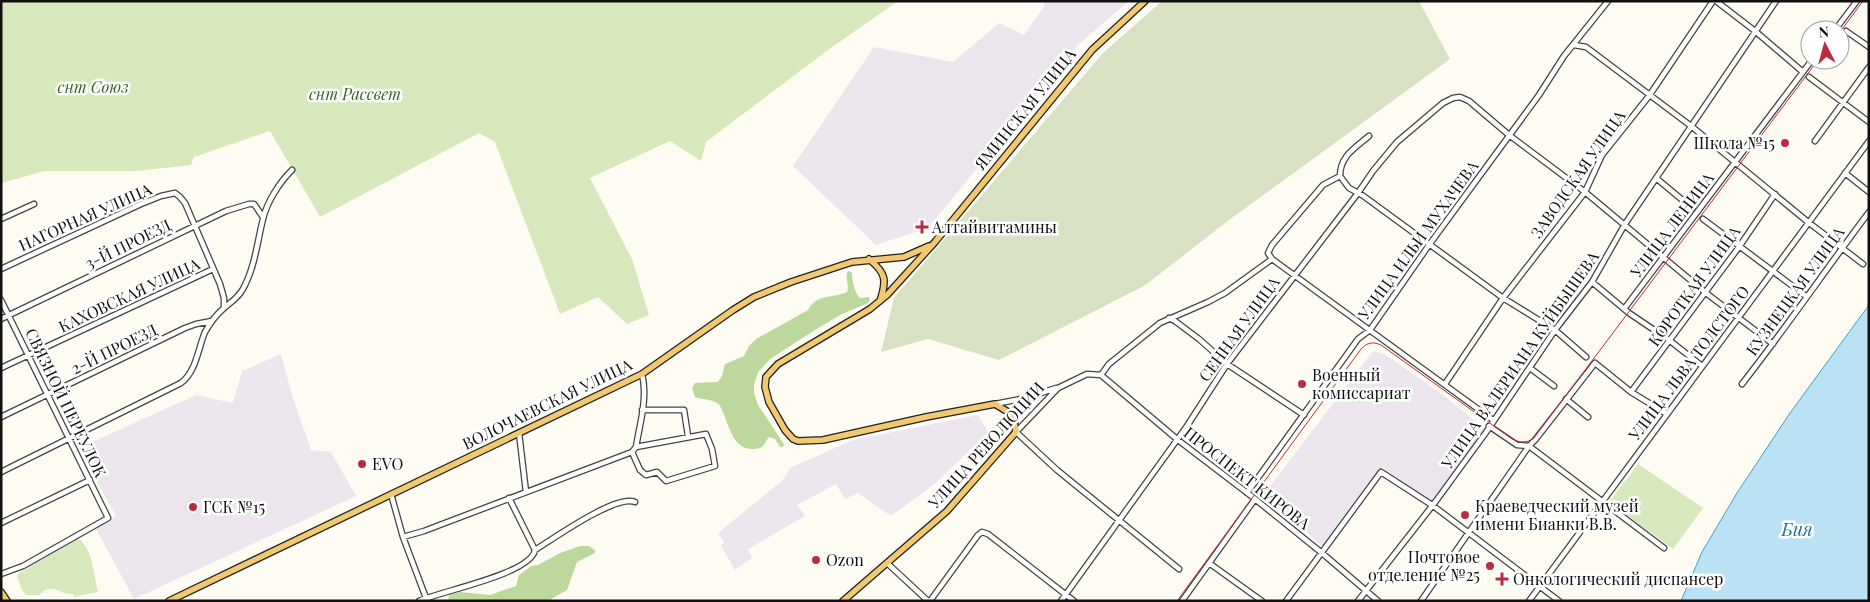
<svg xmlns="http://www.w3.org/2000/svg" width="1870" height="602" font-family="'Playfair Display',serif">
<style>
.industrial{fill:#ece5ed}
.green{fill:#d7e8bd}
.forest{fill:#bcd89d}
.cemetery{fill:#d9e1c4}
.water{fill:#bae2f4;stroke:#449dc7}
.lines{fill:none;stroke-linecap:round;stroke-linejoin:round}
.minor-casing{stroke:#434343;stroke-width:7}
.major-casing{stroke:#212121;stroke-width:8}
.minor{stroke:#fff;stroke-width:4.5}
.major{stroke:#f2c870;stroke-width:5.5}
.tram{stroke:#ba2d3e;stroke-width:1}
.poi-dot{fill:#ba2d3e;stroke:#fff;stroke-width:2}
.labels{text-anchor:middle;stroke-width:5;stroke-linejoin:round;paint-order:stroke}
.park-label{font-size:16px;font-style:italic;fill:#356522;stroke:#fff}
.street-label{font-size:16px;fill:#101010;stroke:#fff}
.poi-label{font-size:16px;fill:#101010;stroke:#fff;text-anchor:start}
.water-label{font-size:18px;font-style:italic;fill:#1e6f9d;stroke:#fff}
</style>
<rect width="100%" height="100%" fill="#fefbf3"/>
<path class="industrial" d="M1042,1H1129L1078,45L928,228L876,245L793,166L874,47L953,62L999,23L1024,35L1045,5Z
M1373,351L1385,354L1447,398L1486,430L1432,503L1382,467L1324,547L1262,497Z
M281,354L292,395L311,450L331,452L356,496L134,599L96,529L116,516L79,448L196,395L233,403L242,371Z
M978,415L988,432L937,482L891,516L858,493L845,499L836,484L797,505L805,516L748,549L752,558L735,570L721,546L724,542L718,533L783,480L790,468L853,440Z"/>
<path class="green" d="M1,1H898L828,50L706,142L701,161L670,141L590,178L632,259L649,315L627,324L598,297L560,314L495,142L479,133L320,217L270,131L194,157L191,165L137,171H45L1,183Z
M1638,464L1703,508L1673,549L1609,502Z
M77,539H80C94,555 93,572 98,592L74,597L73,594C58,595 54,581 39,595H26L22,590L17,576L19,573Z"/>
<path class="forest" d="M848,271L852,272C852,280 854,292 860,298L869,297L870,300L868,303L840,315L815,330L770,359L758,372L754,385V393L758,405L784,444L783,447H780L775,439L769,437C766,440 765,444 763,446C760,449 755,449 751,449C731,448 728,420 720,406C716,399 702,400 695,397L692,388L695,383L718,382L722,376L725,364L744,356L749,346L756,339L808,310C817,293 832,299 847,292C850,285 844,278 848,271Z
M580,546H589L595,550V553L577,562L567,590L548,601H448L449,595L460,592L490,595L516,586L519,575L531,566L538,565L560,553Z"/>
<path class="cemetery" d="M1162,1H1419L1450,59L1229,220L1144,286L999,360L928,339L881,352L894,298L1103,53Z"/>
<path class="water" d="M1869,305V601H1681L1702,552L1737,493L1790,413Z"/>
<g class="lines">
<g class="minor-casing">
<path id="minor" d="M1716,1L1755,31L1803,72
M1835,30L1857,1
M1846,31L1869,47
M1574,45L1586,47L1691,126L1808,222L1863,264
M1809,77L1869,122
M1815,141L1869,67
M1845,173L1869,192
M1340,176L1349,188L1362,195L1503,298L1555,330L1586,357
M1656,178L1692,208
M1,219L34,204
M1703,219L1806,296
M1272,259L1493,420
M1,269L141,204L161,196L175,193L180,197L185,203L220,284L224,298V308
M1592,282L1629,313L1669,340L1702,366
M1,300L108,518L23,566L1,574
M1624,309L1812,60
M1169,318L1175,321L1199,339L1227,364L1304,415
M1,319L226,211L249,204H254L263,217
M1,368L213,269
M1530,368L1554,386
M1101,375L1109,364L1160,323L1208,302L1225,293L1272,259L1268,253L1272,245L1323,185L1340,176C1340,156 1355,148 1369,136
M1445,384L1503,298L1585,192L1602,155L1649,96L1713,1
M1742,384C1786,328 1826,269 1869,212
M1631,392L1739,247L1775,194
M1566,399L1588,417
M995,404L1026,398L1056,388
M642,410H684L688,436
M1,417L185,328L196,324L212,321
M1489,426L1517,445L1529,446L1664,548
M519,433L526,492
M632,452L640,470L646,475L657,472L666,481L715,466L712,449L706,434L636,447
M1,472L181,383C196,372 198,349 205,332C210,323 216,315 224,308C231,302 238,298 243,289C255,267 257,243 263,219C267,202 279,183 292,170
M1247,493L1358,339L1370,330L1429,245L1539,95L1564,56L1608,1
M391,494L403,537L426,598
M1,523L90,480
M403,537L424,531L632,452L636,447C640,423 648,397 642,374
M535,550C553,539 616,494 635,502
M887,563L928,601
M1209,563L1262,601
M1179,569L1057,470L1016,432L1058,388L1087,374L1101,375L1178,440L1250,495L1322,553L1378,601
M419,601C441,591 531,574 535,550L509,498
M930,601L978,535L982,532L988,534L1074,601
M1061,601L1187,426L1227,364L1358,193L1373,171L1397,142L1443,103L1453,98L1460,97L1469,101L1509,135L1585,192L1706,293L1773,344
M1182,601L1255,499
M1286,601L1381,472L1432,505L1559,601
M1358,601L1436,501L1487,431L1555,330L1592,282L1625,224L1776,1
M1421,601L1529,446L1535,440L1595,363L1631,392L1667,414
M1529,601L1869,141"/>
</g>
<g class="major-casing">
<path id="major" d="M869,259C886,273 887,280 880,301
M1,592L7,601
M169,601L642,374L733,310L754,297L791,282L852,262L904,257L929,246
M843,601L947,511L1016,432L1013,415L995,404L926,417L823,440L798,441L793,439L785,430L769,402L765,387L766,377L778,364L870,309L887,295L935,242L1092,50L1145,1"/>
</g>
<use href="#minor" class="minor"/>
<use href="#major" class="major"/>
<path class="tram" d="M1840,32L1863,1
M1177,601L1361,349C1367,343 1372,341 1381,345L1512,439C1520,443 1527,443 1534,438L1818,60"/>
</g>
<g class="poi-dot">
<circle cx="1785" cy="143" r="5"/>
<path d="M919.5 219.5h5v5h5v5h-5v5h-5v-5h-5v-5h5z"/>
<circle cx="1302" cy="384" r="5"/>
<circle cx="362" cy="464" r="5"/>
<circle cx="193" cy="507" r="5"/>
<circle cx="1465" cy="515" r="5"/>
<circle cx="816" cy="560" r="5"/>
<circle cx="1490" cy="566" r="5"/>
<path d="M1499.5 571.5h5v5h5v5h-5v5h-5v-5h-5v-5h5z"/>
</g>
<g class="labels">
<g class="park-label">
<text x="93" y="93">снт Союз</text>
<text x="355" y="100">снт Рассвет</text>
</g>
<g class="street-label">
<text transform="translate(1025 109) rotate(-51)" y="6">ЯМИНСКАЯ УЛИЦА</text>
<text transform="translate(1578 174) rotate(-55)" y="6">ЗАВОДСКАЯ УЛИЦА</text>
<text transform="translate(85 217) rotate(-24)" y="6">НАГОРНАЯ УЛИЦА</text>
<text transform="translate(1672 225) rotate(-53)" y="6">УЛИЦА ЛЕНИНА</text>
<text transform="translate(1418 240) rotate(-54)" y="6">УЛИЦА ИЛЬИ МУХАЧЕВА</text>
<text transform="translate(128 244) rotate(-26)" y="6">3-Й ПРОЕЗД</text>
<text transform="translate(1694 286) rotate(-54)" y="6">КОРОТКАЯ УЛИЦА</text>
<text transform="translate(1795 291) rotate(-54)" y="6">КУЗНЕЦКАЯ УЛИЦА</text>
<text transform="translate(129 295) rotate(-25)" y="6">КАХОВСКАЯ УЛИЦА</text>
<text transform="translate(1239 329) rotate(-54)" y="6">СЕННАЯ УЛИЦА</text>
<text transform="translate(114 349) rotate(-26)" y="6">2-Й ПРОЕЗД</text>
<text transform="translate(1520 360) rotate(-55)" y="6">УЛИЦА ВАЛЕРИАНА КУЙБЫШЕВА</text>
<text transform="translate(1689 363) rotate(-53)" y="6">УЛИЦА ЛЬВА ТОЛСТОГО</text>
<text transform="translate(66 403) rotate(64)" y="6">СВЯЗНОЙ ПЕРЕУЛОК</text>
<text transform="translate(547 404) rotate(-26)" y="6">ВОЛОЧАЕВСКАЯ УЛИЦА</text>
<text transform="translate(986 445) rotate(-48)" y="6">УЛИЦА РЕВОЛЮЦИИ</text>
<text transform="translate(1247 478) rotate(38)" y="6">ПРОСПЕКТ КИРОВА</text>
</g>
<g class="poi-label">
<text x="1775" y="149" text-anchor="end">Школа №15</text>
<text x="932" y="233">Алтайвитамины</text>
<text x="1312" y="381">Военный<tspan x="1312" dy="18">комиссариат</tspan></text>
<text x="372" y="470">EVO</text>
<text x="1475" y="512">Краеведческий музей<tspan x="1475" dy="18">имени Бианки В.В.</tspan></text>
<text x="203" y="513">ГСК №15</text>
<text x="1480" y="563" text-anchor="end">Почтовое<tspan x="1480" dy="18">отделение №25</tspan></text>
<text x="826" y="566">Ozon</text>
<text x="1513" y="585">Онкологический диспансер</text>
</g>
<g class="water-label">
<text x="1797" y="536">Бия</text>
</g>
</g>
<rect width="1870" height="602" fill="none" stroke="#101010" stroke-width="5"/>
<g transform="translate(1825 45) rotate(354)"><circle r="24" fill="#ffffff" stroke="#9f9f9f"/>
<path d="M0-4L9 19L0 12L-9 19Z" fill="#ba2d3e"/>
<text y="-8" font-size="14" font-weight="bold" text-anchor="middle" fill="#101010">N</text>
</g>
</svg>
